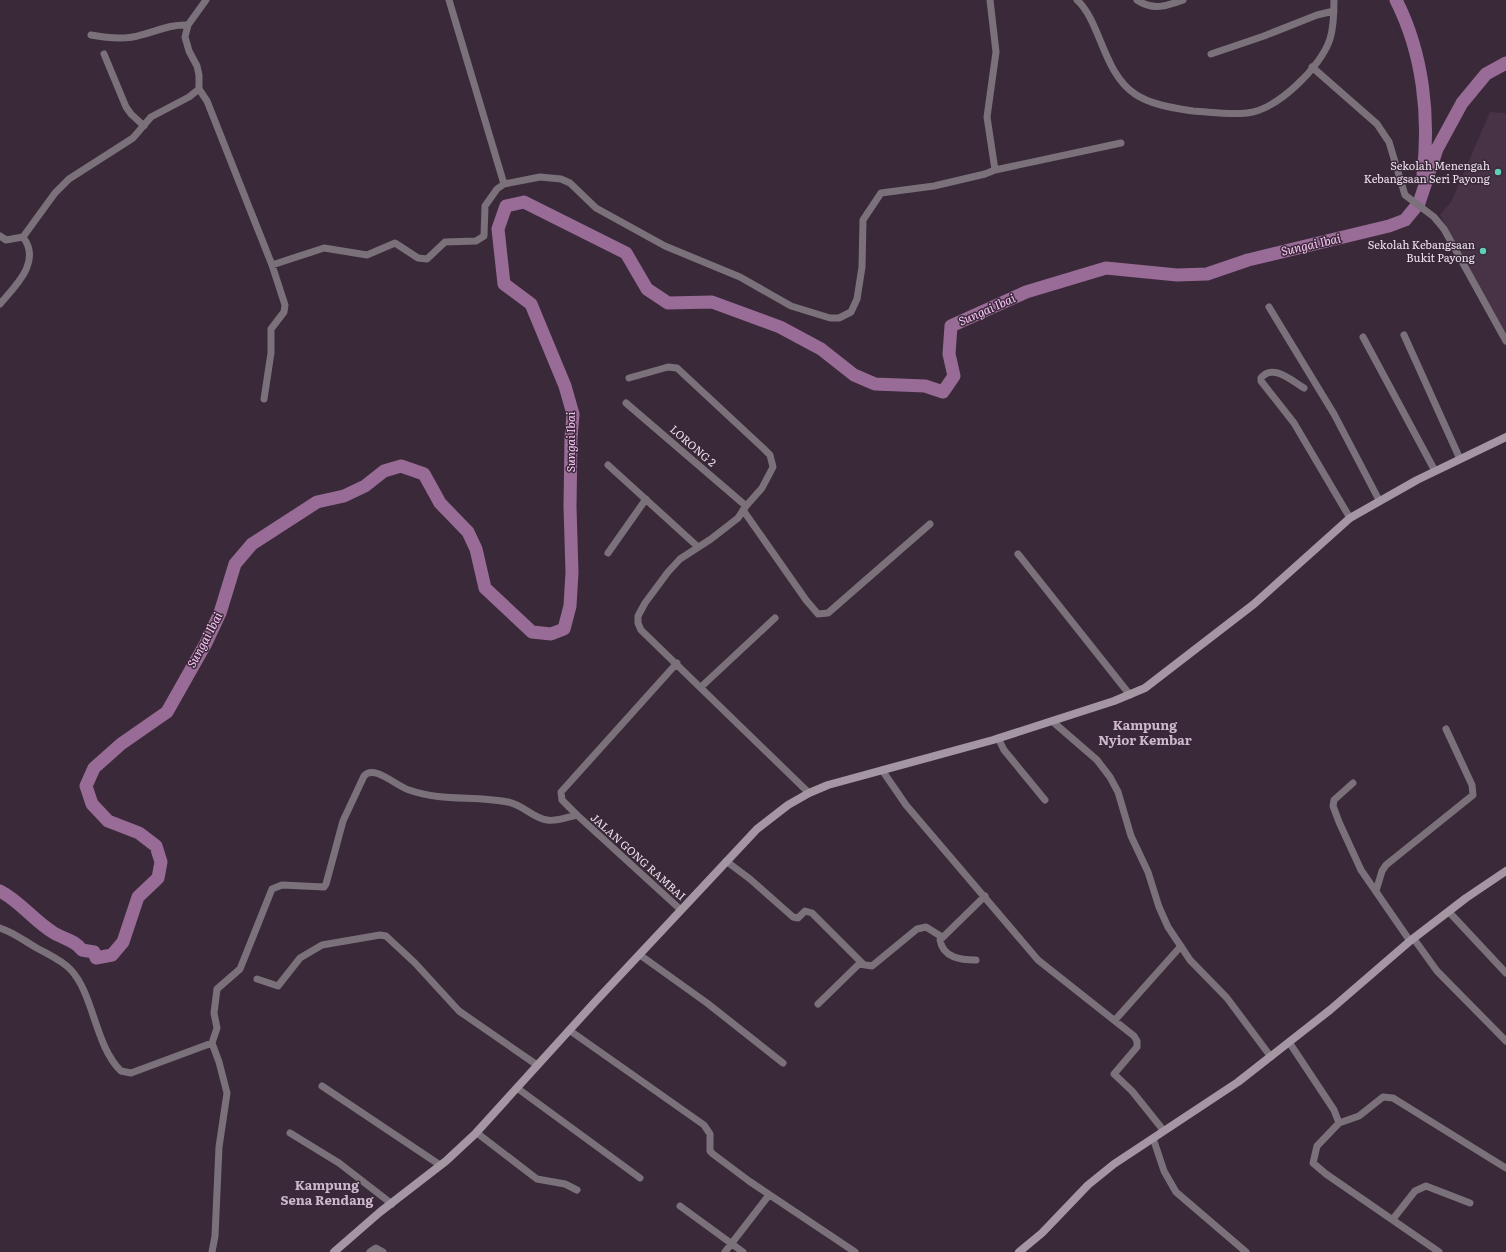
<svg xmlns="http://www.w3.org/2000/svg" width="1506" height="1252" font-family="Literata,serif">
<style>
.built{fill:#473246}
.lines{fill:none;stroke-linecap:round;stroke-linejoin:round}
.river{stroke:#996b97;stroke-width:13}
.street{stroke:#7a717a;stroke-width:7}
.secondary{stroke:#a496a3;stroke-width:8}
.poi-dot{fill:#5eceb7;stroke:#3a2939;stroke-width:1.5}
.labels{text-anchor:middle;stroke-width:3;stroke-linejoin:round;paint-order:stroke}
.poi-label{font-size:11px;fill:#eee3ee;stroke:#3a2939;text-anchor:end}
.street-label{font-size:11px;fill:#eee3ee;stroke:#3a2939}
.water-label{font-size:12px;font-style:italic;fill:#fcc5f9;stroke:#3a2939}
.quarter-label{font-size:13px;font-weight:bold;fill:#cdb8cc;stroke:#3a2939}
</style>
<rect width="100%" height="100%" fill="#3a2939"/>
<path class="built" d="M1490,112L1506,113V337L1440,215L1451,202Z"/>
<g class="lines">
<path class="river" d="M1396,0C1423,53 1430,116 1423,175
M0,891C20,901 34,921 54,933C64,939 75,940 82,950L94,952L96,958L112,955L123,942L138,897L158,878L161,862L156,846L139,833L108,821L92,804L86,786L94,768L121,744L167,712L206,643L220,613L235,564L252,544L317,502L344,496L365,486L384,471L401,466L424,474L440,503L468,532L476,549L485,588L532,632L551,634L564,629L570,606L572,572L570,507L571,438L573,414L565,386L531,304L504,284L498,229L506,206L524,202L626,253L647,289L668,303L712,302L780,327L821,349L854,375L875,384L925,386L943,392L954,376L949,354L951,326L1026,292L1106,268L1177,275L1207,274L1248,260L1389,226L1405,220L1419,203L1437,149L1462,103L1486,74L1506,63"/>
<path class="street" d="M206,0L188,25L185,37L189,51L197,66L199,75V89L207,101L272,265L285,305L284,312L271,329V353L264,399
M449,0L504,184
M990,0L996,52L987,117L995,170
M1077,0C1101,22 1103,73 1135,94C1151,105 1174,108 1193,111C1211,112 1229,115 1247,113C1277,110 1321,67 1330,39C1334,26 1334,13 1334,0
M1137,0C1153,11 1167,6 1183,0
M91,35C107,38 126,40 141,35C157,31 171,24 188,25
M104,54L126,107L131,114L144,126
M1211,54L1264,36L1317,15L1334,11
M1312,67L1377,124L1389,142L1405,195L1434,217L1444,229L1506,341
M0,236L6,240L23,237L55,193L69,179L133,138L151,117L189,97L199,89
M272,265L324,248L367,255L395,243L418,258L427,259L445,242L476,241L484,236L485,206L497,189L504,184L540,177L561,179L570,183L596,208L665,246L740,277L791,306L830,318H839L851,312L857,299L862,267L863,220L881,193L934,186L985,174L995,170L1121,143
M0,304C15,286 42,262 23,237
M1269,307L1334,414L1379,500
M1404,335L1460,459
M1363,337L1435,471
M629,378L668,367L677,368L763,448L770,455L773,467L762,488L746,506L738,518L711,539L680,559L668,572L645,603L638,616V623L641,630L809,793
M1304,388C1292,381 1273,363 1261,378V381L1294,423L1350,518
M626,403L746,506
M608,465L697,546
M743,510L806,600L818,614L828,613L930,524
M608,553L646,499
M1018,554L1130,695
M701,687L775,618
M1052,721L1097,760L1110,777L1118,792L1131,836L1148,872L1159,907L1168,927L1190,960L1227,998L1271,1057
M998,738L1004,750L1045,800
M882,770L906,805L1038,960L1134,1036L1137,1041V1047L1114,1074L1132,1091L1164,1131
M1353,783L1334,800L1333,806L1339,822L1361,870L1410,941
M577,815L562,800L561,792L677,663
M726,861L750,879L793,917L798,918L805,911L812,913L863,964
M1376,891L1382,871L1386,865L1473,795L1472,785L1446,729
M1449,912L1506,973
M0,928C13,932 23,940 35,947C47,954 62,960 71,970C94,995 95,1046 121,1071L131,1073L212,1043
M1414,939L1437,971L1506,1041
M640,955L707,1003L783,1063
M976,960C961,960 943,958 940,940L985,896
M257,979L278,986L300,958L322,945L380,935L386,936L415,963L459,1011L537,1065
M818,1004L859,964L872,966L917,929L926,927L942,937
M1115,1020L1181,946
M569,1030L704,1125L710,1134V1151L713,1154L749,1181L855,1252
M1289,1042L1334,1110L1339,1123L1317,1146L1313,1163L1326,1174L1439,1252
M212,1043L217,1028L214,1013L217,989L240,969L272,889L282,885L324,887L326,884L343,821L364,776C374,764 396,786 409,790C443,802 475,795 508,802C523,805 533,818 547,820C556,822 568,817 577,815L681,910
M212,1043L219,1062L227,1093L219,1147L215,1236L212,1252
M322,1086L440,1165
M517,1088L640,1178
M1339,1123L1359,1116L1383,1097L1393,1098L1506,1168
M290,1133L339,1163L392,1204
M477,1133L537,1179L565,1184L577,1190
M1153,1138L1164,1171L1176,1192L1246,1252
M680,1206L743,1252
M1393,1219L1415,1191L1426,1186L1470,1203
M370,1252L376,1248L383,1252
M725,1252L769,1195"/>
<path class="secondary" d="M334,1252L380,1212L446,1161L475,1134L594,1003L757,829L788,805L809,793L828,785L993,740L1114,701L1145,688L1254,604L1350,518L1417,480L1506,437
M1019,1252L1042,1233L1088,1185L1114,1164L1238,1082L1330,1010L1410,941L1466,898L1506,871"/>
</g>
<g class="poi-dot">
<circle cx="1498" cy="172" r="4"/>
<circle cx="1483" cy="251" r="4"/>
</g>
<g class="labels">
<g class="poi-label">
<text x="1490" y="170">Sekolah Menengah<tspan x="1490" dy="13">Kebangsaan Seri Payong</tspan></text>
<text x="1475" y="249">Sekolah Kebangsaan<tspan x="1475" dy="13">Bukit Payong</tspan></text>
</g>
<g class="street-label">
<text transform="translate(693 446) rotate(41)" y="4">LORONG 2</text>
<text transform="translate(638 857) rotate(42)" y="4">JALAN GONG RAMBAI</text>
</g>
<g class="water-label">
<text transform="translate(1311 245) rotate(-13)" y="4">Sungai Ibai</text>
<text transform="translate(987 310) rotate(-24)" y="4">Sungai Ibai</text>
<text transform="translate(571 442) rotate(-90)" y="4">Sungai Ibai</text>
<text transform="translate(205 640) rotate(-62)" y="4">Sungai Ibai</text>
</g>
<g class="quarter-label">
<text x="1145" y="730">Kampung<tspan x="1145" dy="15">Nyior Kembar</tspan></text>
<text x="327" y="1190">Kampung<tspan x="327" dy="15">Sena Rendang</tspan></text>
</g>
</g>
</svg>
